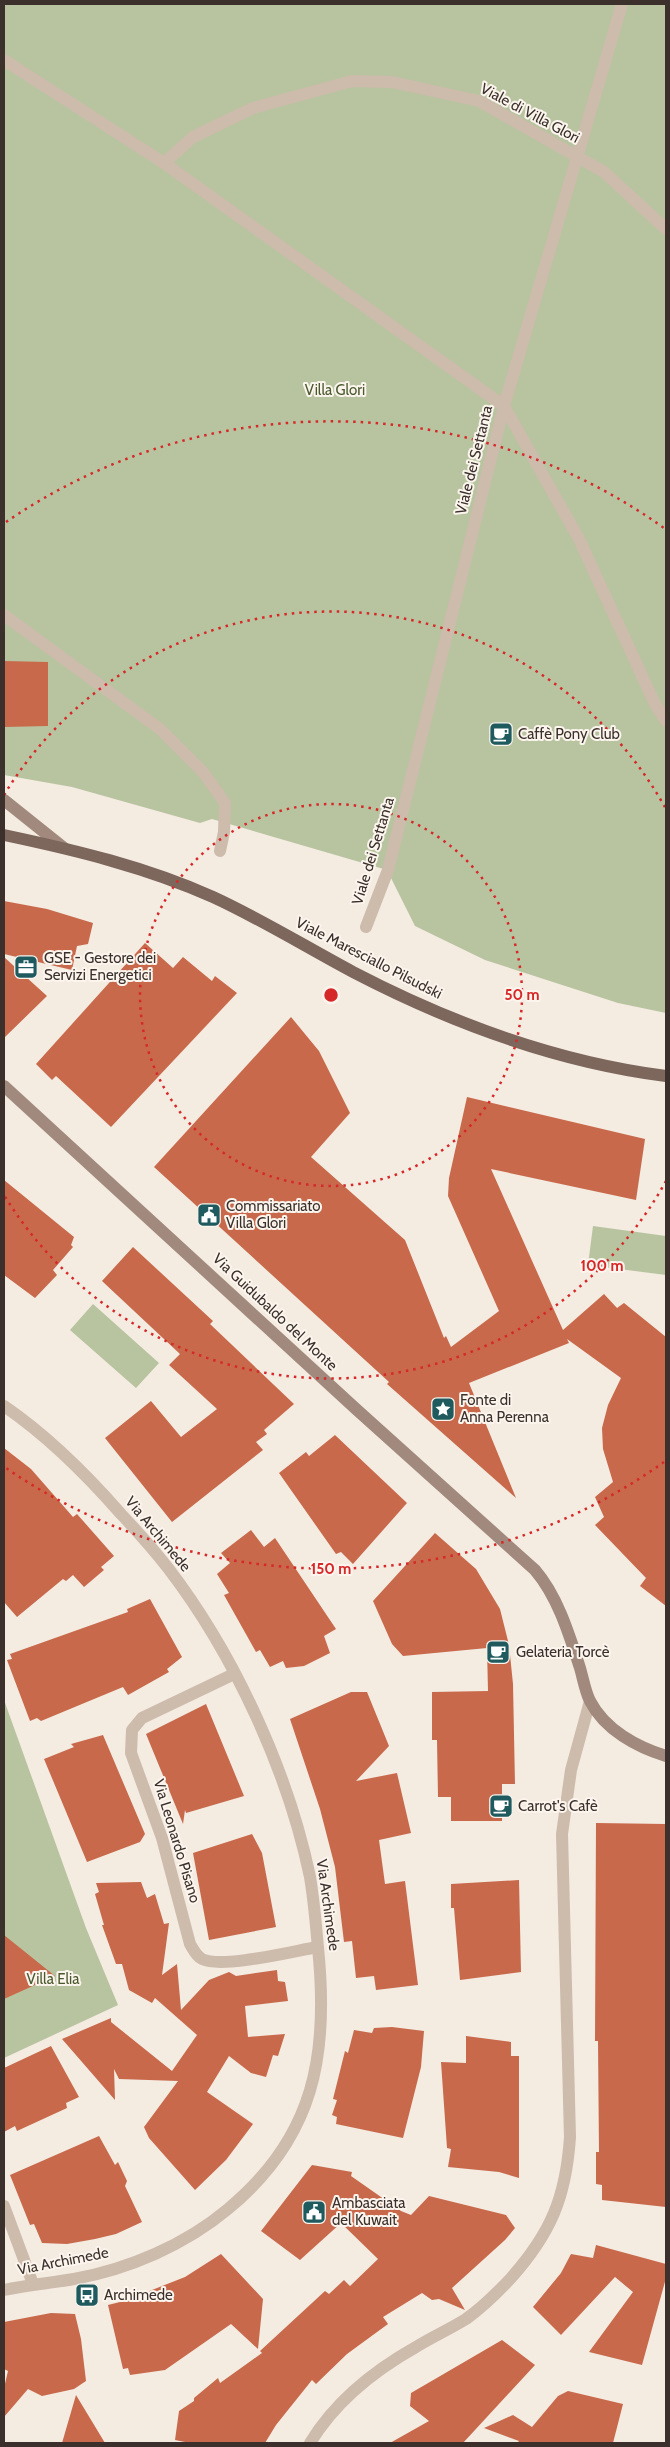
<svg xmlns="http://www.w3.org/2000/svg" width="670" height="2447" font-family="Cabin,sans-serif">
<style>
.green{fill:#b8c4a0}
.building{fill:#c8694b}
.lines{fill:none;stroke-linecap:round;stroke-linejoin:round}
.lane{stroke:#cdbbac;stroke-width:12}
.street{stroke:#cdbbac;stroke-width:12}
.secondary{stroke:#a18a7d;stroke-width:12}
.primary{stroke:#7d675c;stroke-width:12}
.ring{fill:none;stroke:#d62828;stroke-width:2.5;stroke-dasharray:2.5 5}
.labels{text-anchor:middle;stroke-width:4;stroke-linejoin:round;paint-order:stroke}
.street-label{font-size:15px;fill:#3b302b;stroke:#fbf5ee}
.park-label{font-size:15px;fill:#4a5a2e;stroke:#fbf5ee}
.poi-label{font-size:15px;fill:#3b302b;stroke:#fbf5ee;text-anchor:start}
.centre{fill:#d62828;stroke:#fbf5ee;stroke-width:2.5}
.ring-label{font-size:15px;text-anchor:middle;font-weight:bold;fill:#d62828;stroke:#fbf5ee;stroke-width:4;stroke-linejoin:round;paint-order:stroke}
</style>
<rect width="100%" height="100%" fill="#f4ebe1"/>
<path class="green" d="M4,4H666V1013L618,1003L485,960L415,926L387,870L212,819L200,823L72,787L4,775Z
M593,1226L666,1236V1275L588,1265Z
M93,1304L159,1363L136,1388L70,1330Z
M4,1700L86,1928L118,2005L4,2058Z"/>
<path class="building" d="M4,661L48,662V726L4,727Z
M4,901L47,909L93,923L88,944L77,946L72,970L4,954Z
M145,943L173,968L183,957L212,981L215,976L237,993L111,1127L56,1076L52,1080L36,1064Z
M4,957L47,996L4,1038Z
M291,1017L319,1051L350,1113L311,1157L405,1240L444,1338L446,1336L451,1347L499,1311L448,1196L449,1178L467,1097L645,1139L636,1200L491,1169L563,1330L604,1294L617,1308L624,1303L666,1337V1606L640,1586L646,1578L595,1525L604,1517L595,1497L613,1482L603,1449L602,1428L608,1405L621,1378L567,1339L569,1343L469,1383L516,1498L387,1384L389,1382L154,1167Z
M4,1180L74,1237L71,1245L73,1247L53,1270L57,1275L35,1298L4,1275Z
M133,1247L213,1321L210,1324L294,1404L264,1430L267,1434L256,1442L263,1450L172,1522L105,1438L151,1401L181,1437L217,1409L169,1365L180,1354L102,1281Z
M335,1435L407,1503L353,1564L341,1552L336,1554L279,1473L306,1452L309,1456Z
M4,1448L31,1469L73,1517L77,1514L114,1556L101,1567L104,1570L84,1587L73,1575L66,1581L63,1579L17,1617L4,1602Z
M251,1530L264,1547L275,1538L336,1629L324,1636L330,1653L304,1666L286,1668L283,1661L270,1667L260,1650L256,1652L224,1595L229,1593L217,1574L230,1563L221,1553Z
M435,1533L476,1569L500,1609L509,1645L513,1684L515,1784H502V1821H451V1797H438L437,1740H432V1692L488,1691L487,1648L403,1656L392,1644L373,1601Z
M150,1599L182,1657L167,1669L169,1672L128,1695L123,1687L41,1721L37,1718L30,1721L7,1660L12,1659L10,1654L128,1612L127,1609Z
M351,1692H367L389,1746L356,1781L397,1773L411,1833L379,1840L385,1884L405,1881L418,1985L376,1990L374,1976L356,1978L352,1941L344,1942L335,1867L320,1809L290,1719Z
M206,1704L244,1796L186,1813L185,1810L183,1824L146,1734Z
M103,1735L145,1834L140,1842L87,1862L44,1759L74,1747L71,1744Z
M596,1823L666,1824V2207L602,2200V2185L596,2184V2152H599L598,2041H595Z
M252,1834L262,1853L276,1927L209,1940L193,1853Z
M519,1880L521,1972L460,1980L454,1908H451V1884Z
M141,1882L147,1898L155,1894L164,1924L169,1923L162,1975L177,1964L181,2010L209,1980L229,1972L236,1976L277,1970L278,1981L285,1982L288,2001L245,2006L248,2037L285,2034L278,2056L273,2055L266,2077L251,2073L229,2056L207,2092L253,2124L226,2160L195,2190L149,2138L144,2127L178,2081L119,2079L114,2069L115,2100L62,2039L111,2018V2022L172,2071L197,2035L155,1998L152,2003L129,1990L122,1964H116L102,1925H104L95,1894L99,1892L96,1883Z
M4,1935L55,1976L4,1999Z
M392,2027L424,2031L421,2067L403,2138L336,2124L337,2117L332,2115L337,2100L333,2099L345,2051L348,2053L354,2030L372,2033L374,2028Z
M466,2036L511,2042V2056H519V2178L499,2172L448,2167L451,2149L447,2148L441,2062L466,2063Z
M51,2046L79,2097L66,2103L67,2108L17,2131L15,2126L4,2132V2068Z
M99,2136L115,2165L118,2162L127,2181L125,2186L142,2222L116,2234L95,2239L67,2244L42,2243L34,2224L30,2225L10,2175Z
M312,2165L352,2172L351,2176L401,2211L411,2215L429,2196L506,2215L515,2228L505,2240L452,2288L465,2310L439,2299L432,2300L422,2293L383,2317L388,2324L347,2354L316,2384L312,2380L276,2425L265,2443H190L175,2440L179,2411L194,2401V2398L218,2378L220,2383L262,2353L260,2351L325,2291L329,2294L344,2280L350,2286L378,2259L341,2223L300,2260L261,2231Z
M596,2245L666,2264V2278L642,2365L589,2352L633,2292L615,2277L561,2335L533,2307L561,2273L571,2254L593,2258Z
M221,2254L263,2299L258,2349L231,2324L165,2370L130,2375L128,2368L123,2369L108,2305L124,2301L185,2277Z
M51,2313L75,2314L81,2339L86,2381L74,2389L42,2396L28,2389L4,2417V2388L8,2371L4,2369V2322Z
M502,2340L535,2365L463,2443H390L429,2421L410,2406L411,2393Z
M568,2391L623,2404L613,2443H517L519,2441L484,2428L513,2415L532,2427L558,2396Z
M76,2395L105,2443H62Z"/>
<g class="lines">
<path class="lane" d="M4,615L160,729L203,772L225,803L224,832L220,851"/>
<path class="street" d="M4,60L164,163L504,406L579,539L655,704L666,721
M164,163L193,137L253,108L352,81L392,82L479,101L604,172L666,229
M366,927L388,870L504,406L622,4
M4,1406C48,1436 86,1474 121,1514C137,1531 153,1549 168,1568C234,1654 288,1771 310,1877C314,1901 316,1925 318,1948C329,2054 315,2137 228,2209C185,2245 129,2269 74,2279C51,2283 27,2285 4,2290
M234,1674L142,1718L132,1730L131,1753L162,1838L190,1944C193,1949 196,1956 202,1959C222,1969 293,1951 318,1947
M4,2206L33,2284
M310,2443C335,2402 375,2370 416,2347C432,2337 450,2329 466,2319C483,2307 497,2293 511,2278C551,2233 566,2197 570,2137L562,1834L571,1770L590,1701"/>
<path class="secondary" d="M4,800L64,848
M4,1086L356,1409L535,1570C558,1597 569,1634 580,1668C583,1678 585,1691 590,1701C605,1730 637,1747 666,1756"/>
<path class="primary" d="M4,835C75,850 146,867 213,897C261,919 306,947 353,972C451,1023 557,1062 666,1076"/>
</g>
<g class="ring">
<circle cx="331" cy="995" r="191"/>
<path d="M666 1181A383 383 0 0 1 4 1195M4 795A383 383 0 0 1 666 809"/>
<path d="M664 1462A574 574 0 0 1 6 1468M6 522A574 574 0 0 1 664 528"/>
</g>
<defs>
<g id="cafe-square" transform="scale(1.25)"><rect x="-9" y="-9" width="18" height="18" rx="4" fill="#1f5a5e" stroke="#fbf5ee"/><path d="M-5.5-4.5H6V0H3Q3 3.5 0 3.5H-2.5Q-5.5 3.5-5.5 0ZM3-3.2v2h1.7v-2ZM-6 4.5H4V6H-6Z" fill="#fff"/></g>
<g id="office-square" transform="scale(1.25)"><rect x="-9" y="-9" width="18" height="18" rx="4" fill="#1f5a5e" stroke="#fbf5ee"/><path d="M-6-3h4V-5.5h4V-3h4V5H-6ZM-1-4.5V-3h2v-1.5ZM-6 0V1H6V0Z" fill="#fff"/></g>
<g id="civic-square" transform="scale(1.25)"><rect x="-9" y="-9" width="18" height="18" rx="4" fill="#1f5a5e" stroke="#fbf5ee"/><path d="M-.6-6.5H3V-4.5H.6V-3L4-1V1h2V6H-6V1h2V-1L-.6-3ZM-1.2 2.5V6h2.4V2.5Z" fill="#fff"/></g>
<g id="sight-square" transform="scale(1.25)"><rect x="-9" y="-9" width="18" height="18" rx="4" fill="#1f5a5e" stroke="#fbf5ee"/><path d="M0-6L1.8-2.2L6-1.7L2.9 1.2L3.7 5.4L0 3.3L-3.7 5.4L-2.9 1.2L-6-1.7L-1.8-2.2Z" fill="#fff"/></g>
<g id="bus-square" transform="scale(1.25)"><rect x="-9" y="-9" width="18" height="18" rx="4" fill="#1f5a5e" stroke="#fbf5ee"/><path d="M-5-6H5V4H4V6H2V4H-2V6H-4V4H-5ZM-3.5-4V0h7V-4ZM-3.5 1.2v1.5H-2V1.2ZM2 1.2v1.5H3.5V1.2Z" fill="#fff"/></g>
</defs>
<g fill-rule="evenodd">
<use href="#cafe-square" x="501" y="734"/>
<use href="#office-square" x="26" y="967"/>
<use href="#civic-square" x="209" y="1215"/>
<use href="#sight-square" x="443" y="1409"/>
<use href="#cafe-square" x="498" y="1652"/>
<use href="#cafe-square" x="501" y="1806"/>
<use href="#civic-square" x="314" y="2212"/>
<use href="#bus-square" x="87" y="2295"/>
</g>
<g class="labels">
<g class="street-label">
<text transform="translate(530 113) rotate(28)" y="5">Viale di Villa Glori</text>
<text transform="translate(474 460) rotate(-76)" y="5">Viale dei Settanta</text>
<text transform="translate(373 851) rotate(-73)" y="5">Viale dei Settanta</text>
<text transform="translate(369 958) rotate(27)" y="5">Viale Maresciallo Pilsudski</text>
<text transform="translate(275 1312) rotate(43)" y="5">Via Guidubaldo del Monte</text>
<text transform="translate(158 1534) rotate(50)" y="5">Via Archimede</text>
<text transform="translate(177 1841) rotate(73)" y="5">Via Leonardo Pisano</text>
<text transform="translate(328 1905) rotate(82)" y="5">Via Archimede</text>
<text transform="translate(63 2261) rotate(-11)" y="5">Via Archimede</text>
</g>
<g class="park-label">
<text x="335" y="395">Villa Glori</text>
<text x="53" y="1984">Villa Elia</text>
</g>
<g class="poi-label">
<text x="518" y="739">Caffè Pony Club</text>
<text x="44" y="963">GSE - Gestore dei<tspan x="44" dy="17">Servizi Energetici</tspan></text>
<text x="226" y="1211">Commissariato<tspan x="226" dy="17">Villa Glori</tspan></text>
<text x="460" y="1405">Fonte di<tspan x="460" dy="17">Anna Perenna</tspan></text>
<text x="516" y="1657">Gelateria Torcè</text>
<text x="518" y="1811">Carrot's Cafè</text>
<text x="332" y="2208">Ambasciata<tspan x="332" dy="17">del Kuwait</tspan></text>
<text x="104" y="2300">Archimede</text>
</g>
</g>
<circle cx="331" cy="995" r="8" class="centre"/>
<g class="ring-label">
<text x="522" y="1000">50 m</text>
<text x="602" y="1271">100 m</text>
<text x="331" y="1574">150 m</text>
</g>
<rect width="670" height="2447" fill="none" stroke="#3b302b" stroke-width="10"/>
</svg>
